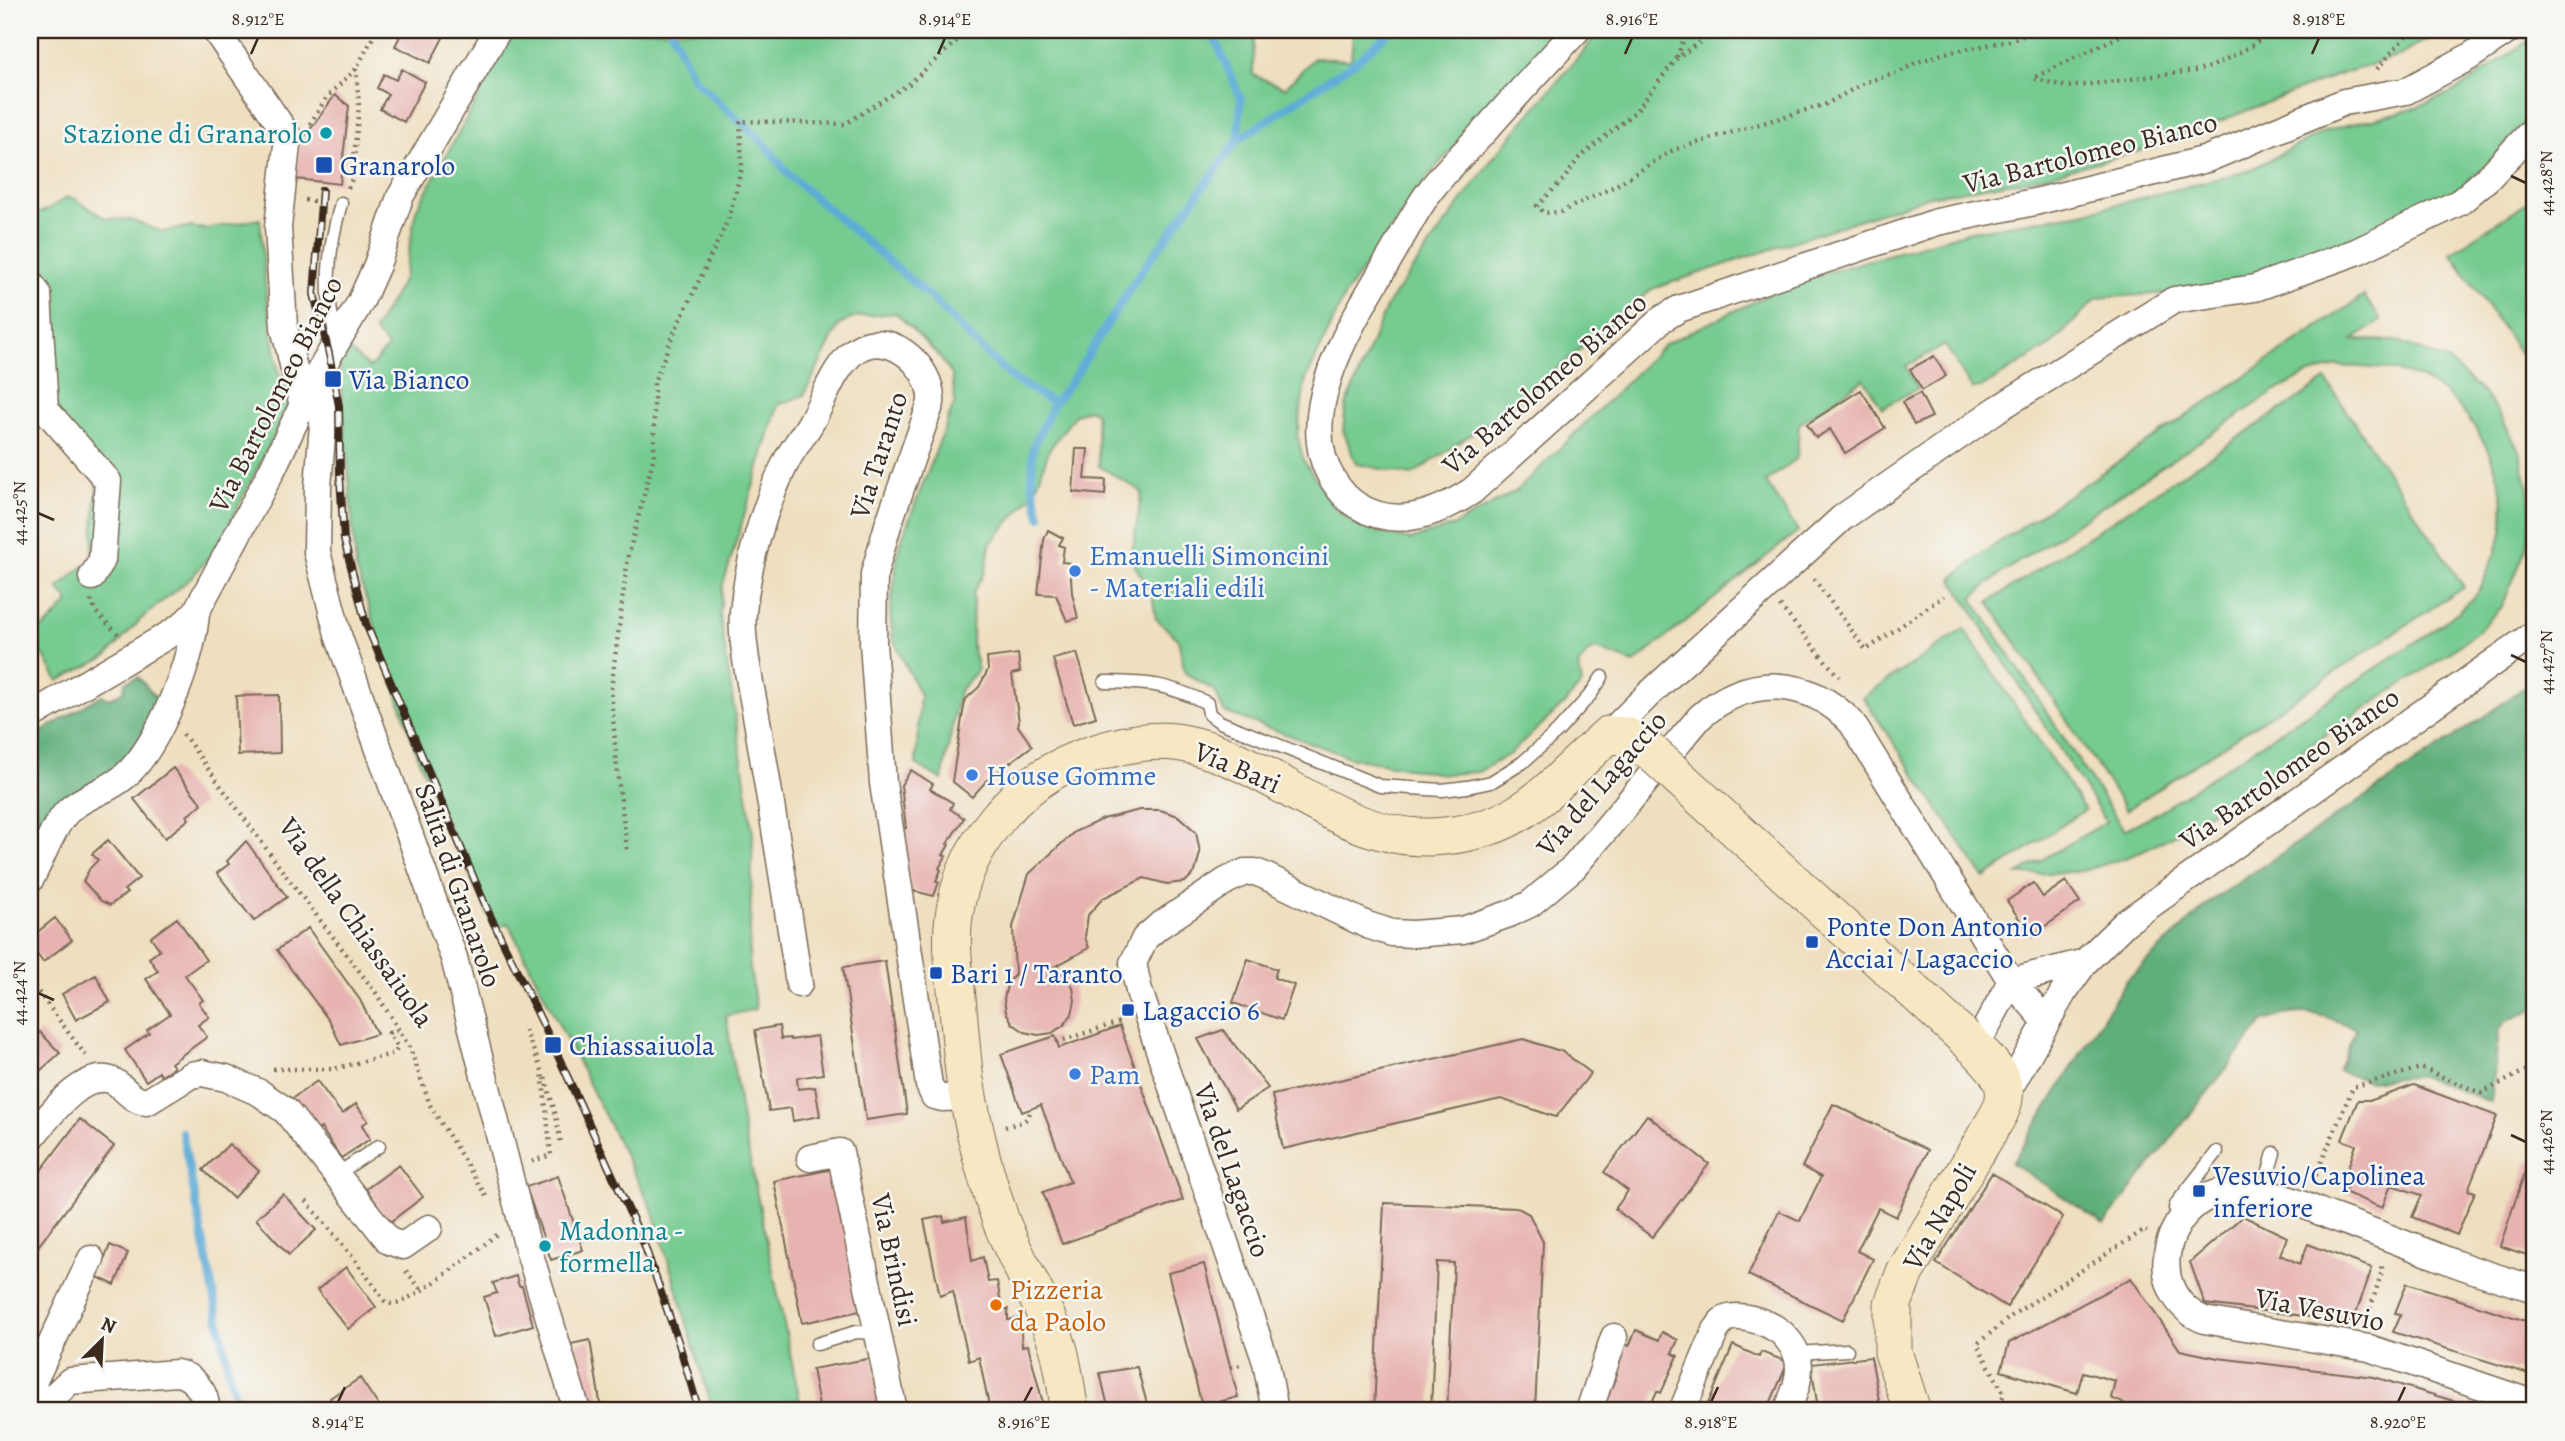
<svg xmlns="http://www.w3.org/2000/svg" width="2565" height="1441" font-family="Alegreya,serif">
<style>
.green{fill:#74cb90;stroke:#587a57;stroke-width:2;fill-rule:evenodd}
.forest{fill:#5faf7a;stroke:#4d6c4c;stroke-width:2}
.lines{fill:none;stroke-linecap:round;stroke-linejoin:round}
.stream{stroke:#5dabd7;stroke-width:8}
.building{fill:#e7b3b0}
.lane-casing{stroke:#7a6957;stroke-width:15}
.street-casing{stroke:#7a6957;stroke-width:29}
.secondary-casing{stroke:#7a6957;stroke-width:39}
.path{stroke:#7a6957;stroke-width:4.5;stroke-dasharray:2 5;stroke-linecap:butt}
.lane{stroke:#fff;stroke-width:12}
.street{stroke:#fff;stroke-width:26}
.secondary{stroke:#f7e8c3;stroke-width:37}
.rail-casing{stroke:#3b2a1e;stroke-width:8}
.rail{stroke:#f6f6f2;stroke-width:5;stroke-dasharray:16;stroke-linecap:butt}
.secondary-bridge-casing{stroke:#7a6957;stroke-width:39;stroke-linecap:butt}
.secondary-bridge{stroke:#f7e8c3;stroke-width:37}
.ticks{fill:none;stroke:#3b2a1e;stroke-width:2.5}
.culture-dot{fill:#0f9aa8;stroke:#f6f6f2;stroke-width:2.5}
.transit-dot{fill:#1a4fb4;stroke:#f6f6f2;stroke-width:2.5}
.shop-dot{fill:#3f7fe0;stroke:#f6f6f2;stroke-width:2.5}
.food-dot{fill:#e8710a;stroke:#f6f6f2;stroke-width:2.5}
.labels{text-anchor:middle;stroke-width:5;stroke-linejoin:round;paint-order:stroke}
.culture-label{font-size:28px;fill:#0d838f;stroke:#f6f6f2;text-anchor:end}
.street-label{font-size:28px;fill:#3b2a1e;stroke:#f6f6f2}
.transit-label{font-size:28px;fill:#164399;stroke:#f6f6f2;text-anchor:start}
.shop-label{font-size:28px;fill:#366cbe;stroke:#f6f6f2;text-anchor:start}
.food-label{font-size:28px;fill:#c56008;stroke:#f6f6f2;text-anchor:start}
.neatline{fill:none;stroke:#3b2a1e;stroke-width:2.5}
.ticks-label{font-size:18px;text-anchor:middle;fill:#3b2a1e}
</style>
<rect width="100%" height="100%" fill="#f6f6f2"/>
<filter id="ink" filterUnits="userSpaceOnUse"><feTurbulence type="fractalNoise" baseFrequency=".0143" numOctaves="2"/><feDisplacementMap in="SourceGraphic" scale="14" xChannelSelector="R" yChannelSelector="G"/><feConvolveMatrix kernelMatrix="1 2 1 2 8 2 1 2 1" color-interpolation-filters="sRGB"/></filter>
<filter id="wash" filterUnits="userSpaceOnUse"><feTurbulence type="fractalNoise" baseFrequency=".00686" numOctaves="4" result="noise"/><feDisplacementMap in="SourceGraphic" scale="28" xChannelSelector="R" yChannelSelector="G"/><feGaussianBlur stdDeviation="1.57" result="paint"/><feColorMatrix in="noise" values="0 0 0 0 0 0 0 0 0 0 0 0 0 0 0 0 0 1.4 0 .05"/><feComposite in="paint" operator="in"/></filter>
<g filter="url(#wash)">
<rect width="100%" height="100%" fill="#efdfc0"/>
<path class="green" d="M515,30H1254L1253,75L1285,88L1314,58L1351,60L1353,35L1350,30H1560L1429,175L1345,295L1305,382L1297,435L1304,461L1336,510L1366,529L1411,540L1455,525L1518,490L1665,344L1797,281L1971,231L2082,213L2248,171L2327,130L2413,109L2459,89L2535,36V111L2483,169L2440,201L2290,265L2213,290L2097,298L2052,344L1981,388L1972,389L1945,345L1906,366L1918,388L1882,408L1864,379L1799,424L1797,458L1766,482L1798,531L1634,663L1596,649L1588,652L1578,666L1582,684L1565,703L1510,754L1478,772L1442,774L1352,758L1224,712L1215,691L1185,673L1178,639L1156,619L1152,594L1131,559L1142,492L1099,466L1096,413L1089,409L1075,415L1049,450L1035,492L990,544L986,570L973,593L972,645L978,670L959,691L942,780L916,764L920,695L893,639L890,614L899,546L955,401L952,375L939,356L896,313L854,317L839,325L804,395L778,405L722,588L720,616L753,834L749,962L756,1009L726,1016L743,1127L802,1411H713L654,1213L508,923L494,928L418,758L356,568L339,357L349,350L370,368L388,347L374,331L404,278L416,210Z
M1601,30H2442L2399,56L2338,75L2151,148L2032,179L1930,196L1652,289L1515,404L1412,475L1356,464L1343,430L1346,406L1387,305L1492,159Z
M67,197L75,199L105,218L131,220L162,232L188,227L205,229L260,219L266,294L279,373L292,399L219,545L192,577L141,619L106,657L58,681L32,635L48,624L69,602L58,588L92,559L97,483L40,416L41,279L30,264V215L45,211Z
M2535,197V375L2451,253Z
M2364,296L2381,320L2353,340L2398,341L2450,362L2484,394L2502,418L2519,451L2527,480L2531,516L2527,546L2502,607L2477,632L2448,654L2171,837L2128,857L2083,871L2016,875L2106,822L1952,579L1983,553ZM2337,366C2370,367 2406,367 2435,386C2479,415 2515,488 2500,540C2498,548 2493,557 2490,565C2486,574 2483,586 2477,593C2464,609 2447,620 2432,631L2157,813L2124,830L1972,598L1999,575L2274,392L2304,376Z
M2326,380L2464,587L2126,810L1989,602Z
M1964,629L2085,810L1984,878L1863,697Z"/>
<path class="forest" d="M138,677L156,698L161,710L133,755L71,797L30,873V739L102,695L109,699L124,691L125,682Z
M2535,679V1008L2505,1022L2499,1031L2491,1102L2421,1076L2368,1081L2338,1071L2356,1029C2321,1013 2299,1006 2263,1022L2104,1224L2012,1163L2127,980L2211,901L2492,711Z"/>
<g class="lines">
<path class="stream" d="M671,30L693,78L763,142L789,175L935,301L972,340L1015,380L1054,403
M1211,30L1241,99L1238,140
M1040,517L1032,481L1033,447L1054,403L1073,379L1138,276L1238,140L1358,60L1391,30
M182,1132L231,1382L240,1411"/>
</g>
<g id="blocks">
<path class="building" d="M403,30H447L430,63L395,46Z
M402,69L425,82L404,122L380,109L388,94L377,88L384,74L396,80Z
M335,95L349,106L340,184L296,179L300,141L313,126Z
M1934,356L1946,376L1922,390L1910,369Z
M1861,390L1885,428L1845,453L1830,429L1816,438L1807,424Z
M1920,393L1932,417L1914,425L1902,402Z
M1076,449H1088L1085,479L1106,480L1105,495L1073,492Z
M1048,530L1063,538L1059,545L1064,547L1062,562L1070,563L1072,593L1078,618L1067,621L1056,595L1038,594L1044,540Z
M1077,653L1096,717L1073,724L1053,659Z
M1018,654L1020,672L1012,674L1019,722L1018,726L1032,746L988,779L972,797L952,781L965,700L979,687L988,670L987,658Z
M279,695L280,753L238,755L236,696Z
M173,768L202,804L187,816L189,819L165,838L134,799Z
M911,770L933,784L930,789L953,803L950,809L964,818L947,844L949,845L943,855L946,856L939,868L941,870L936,881L939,882L934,896L910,890L903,829L906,828L901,785Z
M1140,810H1160L1178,816L1196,832L1200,853L1195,872L1185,882L1167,884L1144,878L1103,898L1088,915L1085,937L1089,948L1054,967L1065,975L1073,987L1075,1001L1072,1014L1064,1025L1052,1033L1038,1035L1025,1032L1013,1024L1006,1012L1004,999L1007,985L1015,974L1013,927L1029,874L1074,832L1103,819Z
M108,840L139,878L124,890L127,893L110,905L101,901L83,881L90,868L98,860L92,854Z
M246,841L287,897L254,921L217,873L229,864L227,861Z
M2066,881L2080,902L2031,936L2007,901L2033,883L2043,897Z
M55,918L72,940L43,962L30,945V938Z
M177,918L206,960L185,975L203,1000L199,1003L209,1017L198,1025L207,1037L171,1063L174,1067L161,1076L159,1072L146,1081L125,1050L149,1033L147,1030L170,1014L146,979L158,971L149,958L160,950L151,937Z
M308,928L360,1000L377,1034L341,1045L330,1022L277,950Z
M1248,959L1277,969L1274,978L1294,985L1282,1020L1233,1003Z
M885,961L907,1114L866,1120L843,967Z
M96,975L110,1002L76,1020L62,994Z
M779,1026L781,1039L790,1038L791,1040L817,1036L823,1074L797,1078L798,1089L815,1087L820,1116L793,1121L791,1108L769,1111L755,1030Z
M1120,1026L1183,1200L1062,1244L1043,1192L1070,1182L1041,1105L1022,1112L1001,1054L1055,1036L1059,1048Z
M1223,1030L1268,1088L1236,1109L1198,1039Z
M40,1032L60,1053L31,1079L30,1042Z
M1523,1039L1563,1052L1591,1073L1556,1117L1501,1099L1283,1149L1272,1095Z
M317,1081L342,1114L356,1104L368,1121L362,1125L370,1139L341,1158L321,1128L314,1133L290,1100Z
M2414,1085L2497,1116L2468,1190L2475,1192L2457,1235L2412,1217L2422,1195L2391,1185L2382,1208L2344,1192L2354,1174L2347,1171L2356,1145L2342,1140L2358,1100H2372Z
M1833,1104L1928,1150L1896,1217L1878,1208L1857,1251L1873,1259L1843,1320L1748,1275L1779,1211L1800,1221L1821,1177L1802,1167Z
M1647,1115L1709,1164L1652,1237L1615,1209L1628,1191L1604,1172Z
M80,1119L114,1146L30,1257V1185Z
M229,1144L259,1171L233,1198L203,1170Z
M2529,1160L2535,1162V1244L2531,1243L2527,1255L2500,1246Z
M399,1165L423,1197L390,1222L366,1189Z
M833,1169L860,1311L802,1323L774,1181Z
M1992,1173L2063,1217L2007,1307L1936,1263Z
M558,1176L583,1250L551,1260L526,1187Z
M283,1194L316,1230L289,1255L256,1219Z
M1384,1203L1518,1208L1529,1214L1543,1242L1535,1411H1447L1454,1263L1437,1262L1431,1411H1374Z
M943,1216L944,1222L966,1217L972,1261L983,1257L988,1282L997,1281L1002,1309H1008V1320L1020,1318L1022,1346L1028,1345L1045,1411H990L979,1357L969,1361L953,1291L940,1296L924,1220Z
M2243,1216L2287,1237L2280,1255L2300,1264L2308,1244L2372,1268L2353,1322L2205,1304L2190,1262Z
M110,1245L128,1253L115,1285L97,1277Z
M1204,1264L1238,1397L1202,1406L1168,1273Z
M346,1267L376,1307L348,1329L317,1290Z
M516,1276L519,1286H522L533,1325L496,1336L484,1297L497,1293L493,1283Z
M2131,1278L2180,1350L2218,1358L2374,1377L2487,1411H2163L2132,1407L2111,1398L2115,1381L2083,1372L2077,1393L2001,1371L2009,1343Z
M2407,1283L2535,1324V1376L2393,1332L2401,1314L2395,1313Z
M1636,1330L1659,1340L1662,1332L1678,1340L1672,1353L1678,1356L1661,1393L1657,1391L1648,1411H1602L1617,1374L1612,1371L1623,1343L1629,1346Z
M590,1340L601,1408L602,1411H582L571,1344Z
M1733,1345L1759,1357L1761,1352L1788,1362L1767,1411H1705Z
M1871,1357L1881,1411H1811L1809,1404L1817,1402L1811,1364Z
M873,1358L882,1411H820L812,1369Z
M1137,1367L1149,1411H1109L1100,1373Z
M360,1378L382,1411H339L330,1398Z"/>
</g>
</g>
<g filter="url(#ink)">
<use href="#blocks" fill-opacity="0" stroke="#7a6957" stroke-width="2"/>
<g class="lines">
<g class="lane-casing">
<path id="lane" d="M337,340C323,291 328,251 341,203
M1105,682C1150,683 1165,683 1207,703L1209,714L1220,722L1380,786L1442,790L1467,787L1491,782L1522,763L1558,731L1591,694L1602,677
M336,1175L379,1146
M2263,1192L2274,1153
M2181,1219L2175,1208L2177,1203L2217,1152
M817,1344L856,1332L877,1333
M1796,1353L1847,1350"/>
</g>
<g class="street-casing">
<path id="street" d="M215,30L288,136L278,227L284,327L302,402
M1577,30C1544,65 1512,100 1480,136C1464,153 1447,169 1433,187C1416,208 1403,236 1389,259C1355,318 1291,413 1333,480C1340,491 1347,500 1358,506C1397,530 1438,513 1472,491L1662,319L1679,309L1937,222L2039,201L2207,159L2344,102L2406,91L2469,57L2509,30
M30,283L38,294L45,409L108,481L102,560L92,577
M315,379L322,395L323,424L318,487L317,552L339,638L454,958L528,1248L577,1411
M30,716L170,634L183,625L196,612L271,472L315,379L361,301L377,265L400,197L498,30
M1608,735L1647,696L1842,518L1996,410L2174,300L2255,288L2356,252L2460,202L2489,177L2535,128
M30,880C41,860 53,825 69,810C85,795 108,791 124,777C159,747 194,657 196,612
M799,984C787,900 773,816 759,733C754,699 740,644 743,612C748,561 764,506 787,460C794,447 803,436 810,424C823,402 831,374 850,355C883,322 934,365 931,403L888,525L874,574L873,643L883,783L929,1085L934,1096L942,1098L968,1097
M1975,1048L2011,981L2085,962
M2005,1096L2063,993L2085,962L2125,923L2535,633
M30,1139C46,1120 85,1065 115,1082C127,1090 132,1101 147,1102L191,1075L202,1073L226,1078L260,1093L286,1111L389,1241L403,1246L429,1228
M810,1158L840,1152L894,1411
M2535,1289C2508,1281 2481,1273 2454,1263C2413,1247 2372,1231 2330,1216C2308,1207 2284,1196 2260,1192C2247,1189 2230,1189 2218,1193C2161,1210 2144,1294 2204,1320L2369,1348L2535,1404
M30,1389L91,1259
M38,1411L70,1381L177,1373C194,1376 207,1394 206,1410
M1275,1411L1266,1362L1139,991L1133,963L1145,938L1159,926L1226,881L1245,872H1255L1263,875L1367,925L1392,933L1413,934L1463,930L1509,914L1530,904L1574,867L1700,717C1748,675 1807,676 1852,723L2011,981L2045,1020
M1589,1411L1614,1337
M1682,1411L1716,1330C1717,1329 1722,1322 1722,1321C1736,1311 1767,1322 1779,1331C1785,1335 1794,1347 1796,1353C1804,1371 1794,1394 1787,1411"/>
</g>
<g class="secondary-casing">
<path id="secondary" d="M1070,1411C1066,1390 1064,1367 1058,1347C1044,1302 1017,1264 1001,1221C985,1176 973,1127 965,1080C962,1057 960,1032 958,1008C955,976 949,942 955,910C966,843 1016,783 1079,759C1116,745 1156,735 1195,746C1278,767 1341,840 1431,837C1522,833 1546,790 1608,735L1627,736L1653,754
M1912,1411L1893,1352V1304L1905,1272L1990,1129C1995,1120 2003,1110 2004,1098C2008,1075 1980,1052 1965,1038"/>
</g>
<path class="path" d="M1717,30L1677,58L1636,111L1579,158L1564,179L1537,206L1544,213L1561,212L1615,186L1673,150L1826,104L1866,82L1900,72L1915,63L1945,53L2009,41L2039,30
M2132,30L2033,78L2067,87L2194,71L2213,66L2253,45L2270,30
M1677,57L1687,30
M2377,69L2411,30
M310,124L327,97L356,69L377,30
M348,188L352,179L359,106L356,69
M305,200L324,202
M1814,579L1866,650L1944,596
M91,600L96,612L120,636
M1780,606L1839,677
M183,734L284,873L376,993L410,1048L430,1105L486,1196
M627,849L617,769L611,689L628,557L654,456V382L673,335L728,220L742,168L740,121L845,124L909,84L969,30
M30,981L86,1056
M525,1030L542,1071L551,1155L530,1162
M1057,1042L1123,1021
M273,1069H334L395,1053L398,1048L389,1033L398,1030
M545,1078L556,1116L561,1144
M1005,1127C1017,1123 1030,1123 1030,1109
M2313,1182L2353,1087L2421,1068L2481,1093L2535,1066
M306,1201L352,1256L385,1301C390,1303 390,1305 396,1303C418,1298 478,1250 497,1234
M406,1271L421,1289
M2366,1322L2382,1271V1263
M1231,1367L1241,1365
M1997,1411L2004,1394L1977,1344L2014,1314L2144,1230L2147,1232"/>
<use href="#lane" class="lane"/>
<use href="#street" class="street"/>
<use href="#secondary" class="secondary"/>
<g class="rail-casing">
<path id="rail" d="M322,190L314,294L329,354L339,406L340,477L344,540L366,624L487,909L553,1045L644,1244L679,1344L699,1411"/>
</g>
<use href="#rail" class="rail"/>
<g class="secondary-bridge-casing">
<path id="secondary-bridge" d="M1653,754L1965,1038"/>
</g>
<use href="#secondary-bridge" class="secondary-bridge"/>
</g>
</g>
<path class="ticks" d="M251,54L258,38M938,54L945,38M1625,54L1632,38M2312,54L2319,38M2511,176L2526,183M38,513L54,520M2511,655L2526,662M38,993L54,1000M2511,1135L2526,1142M338,1402L345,1387M1024,1402L1032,1387M1711,1402L1718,1387M2398,1402L2405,1387"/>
<g class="culture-dot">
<circle cx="326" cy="133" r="7"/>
<circle cx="545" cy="1246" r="7"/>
</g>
<g class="transit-dot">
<rect x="315" y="156" width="18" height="18" rx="3.5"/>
<rect x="324" y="370" width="18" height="18" rx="3.5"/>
<rect x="1805" y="935" width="14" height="14" rx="3.5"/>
<rect x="929" y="966" width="14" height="14" rx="3.5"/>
<rect x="1121" y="1003" width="14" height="14" rx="3.5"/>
<rect x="544" y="1036" width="18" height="18" rx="3.5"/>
<rect x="2192" y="1184" width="14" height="14" rx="3.5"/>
</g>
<g class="shop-dot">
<circle cx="1075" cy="571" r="7"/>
<circle cx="972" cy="775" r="7"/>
<circle cx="1075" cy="1074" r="7"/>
</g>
<circle class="food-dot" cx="996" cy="1305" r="7"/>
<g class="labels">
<g class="culture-label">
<text x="312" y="143">Stazione di Granarolo</text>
<text x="559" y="1240" text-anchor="start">Madonna -<tspan x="559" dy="32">formella</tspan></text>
</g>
<g class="street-label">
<text transform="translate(2090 152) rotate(-14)" y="10">Via Bartolomeo Bianco</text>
<text transform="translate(1544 383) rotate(-41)" y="10">Via Bartolomeo Bianco</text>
<text transform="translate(275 394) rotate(-63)" y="10">Via Bartolomeo Bianco</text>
<text transform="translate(878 455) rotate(-72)" y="10">Via Taranto</text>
<text transform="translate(1238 767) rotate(23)" y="10">Via Bari</text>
<text transform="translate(2289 768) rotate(-35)" y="10">Via Bartolomeo Bianco</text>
<text transform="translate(1601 783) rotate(-49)" y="10">Via del Lagaccio</text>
<text transform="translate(459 885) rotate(71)" y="10">Salita di Granarolo</text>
<text transform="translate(357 922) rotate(55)" y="10">Via della Chiassaiuola</text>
<text transform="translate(1233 1170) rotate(71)" y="10">Via del Lagaccio</text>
<text transform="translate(1939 1216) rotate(-60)" y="10">Via Napoli</text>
<text transform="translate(895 1260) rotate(78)" y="10">Via Brindisi</text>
<text transform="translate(2320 1309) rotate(11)" y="10">Via Vesuvio</text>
</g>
<g class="transit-label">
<text x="340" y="175">Granarolo</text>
<text x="349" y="389">Via Bianco</text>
<text x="1826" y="936">Ponte Don Antonio<tspan x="1826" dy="32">Acciai / Lagaccio</tspan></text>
<text x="950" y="983">Bari 1 / Taranto</text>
<text x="1142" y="1020">Lagaccio 6</text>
<text x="569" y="1055">Chiassaiuola</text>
<text x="2213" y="1185">Vesuvio/Capolinea<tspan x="2213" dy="32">inferiore</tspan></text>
</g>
<g class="shop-label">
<text x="1089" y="565">Emanuelli Simoncini<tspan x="1089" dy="32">- Materiali edili</tspan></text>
<text x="986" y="785">House Gomme</text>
<text x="1089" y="1084">Pam</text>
</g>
<g class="food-label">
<text x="1010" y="1299">Pizzeria<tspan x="1010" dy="32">da Paolo</tspan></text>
</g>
</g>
<rect width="2565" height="1441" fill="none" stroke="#f6f6f2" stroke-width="77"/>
<g transform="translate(102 1340) rotate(24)" stroke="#f6f6f2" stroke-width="5" paint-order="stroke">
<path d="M0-5L12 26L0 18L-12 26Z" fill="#3b2a1e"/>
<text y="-10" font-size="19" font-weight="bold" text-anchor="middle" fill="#3b2a1e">N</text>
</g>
<rect x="38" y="38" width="2488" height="1364" class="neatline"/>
<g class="ticks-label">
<text x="258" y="25">8.912°E</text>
<text x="945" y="25">8.914°E</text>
<text x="1632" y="25">8.916°E</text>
<text x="2319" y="25">8.918°E</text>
<text transform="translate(2546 183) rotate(-90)" y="6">44.428°N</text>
<text transform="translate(19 513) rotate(-90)" y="6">44.425°N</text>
<text transform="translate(2546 662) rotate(-90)" y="6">44.427°N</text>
<text transform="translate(19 993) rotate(-90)" y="6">44.424°N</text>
<text transform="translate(2546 1142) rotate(-90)" y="6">44.426°N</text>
<text x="338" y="1428">8.914°E</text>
<text x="1024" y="1428">8.916°E</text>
<text x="1711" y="1428">8.918°E</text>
<text x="2398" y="1428">8.920°E</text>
</g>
</svg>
